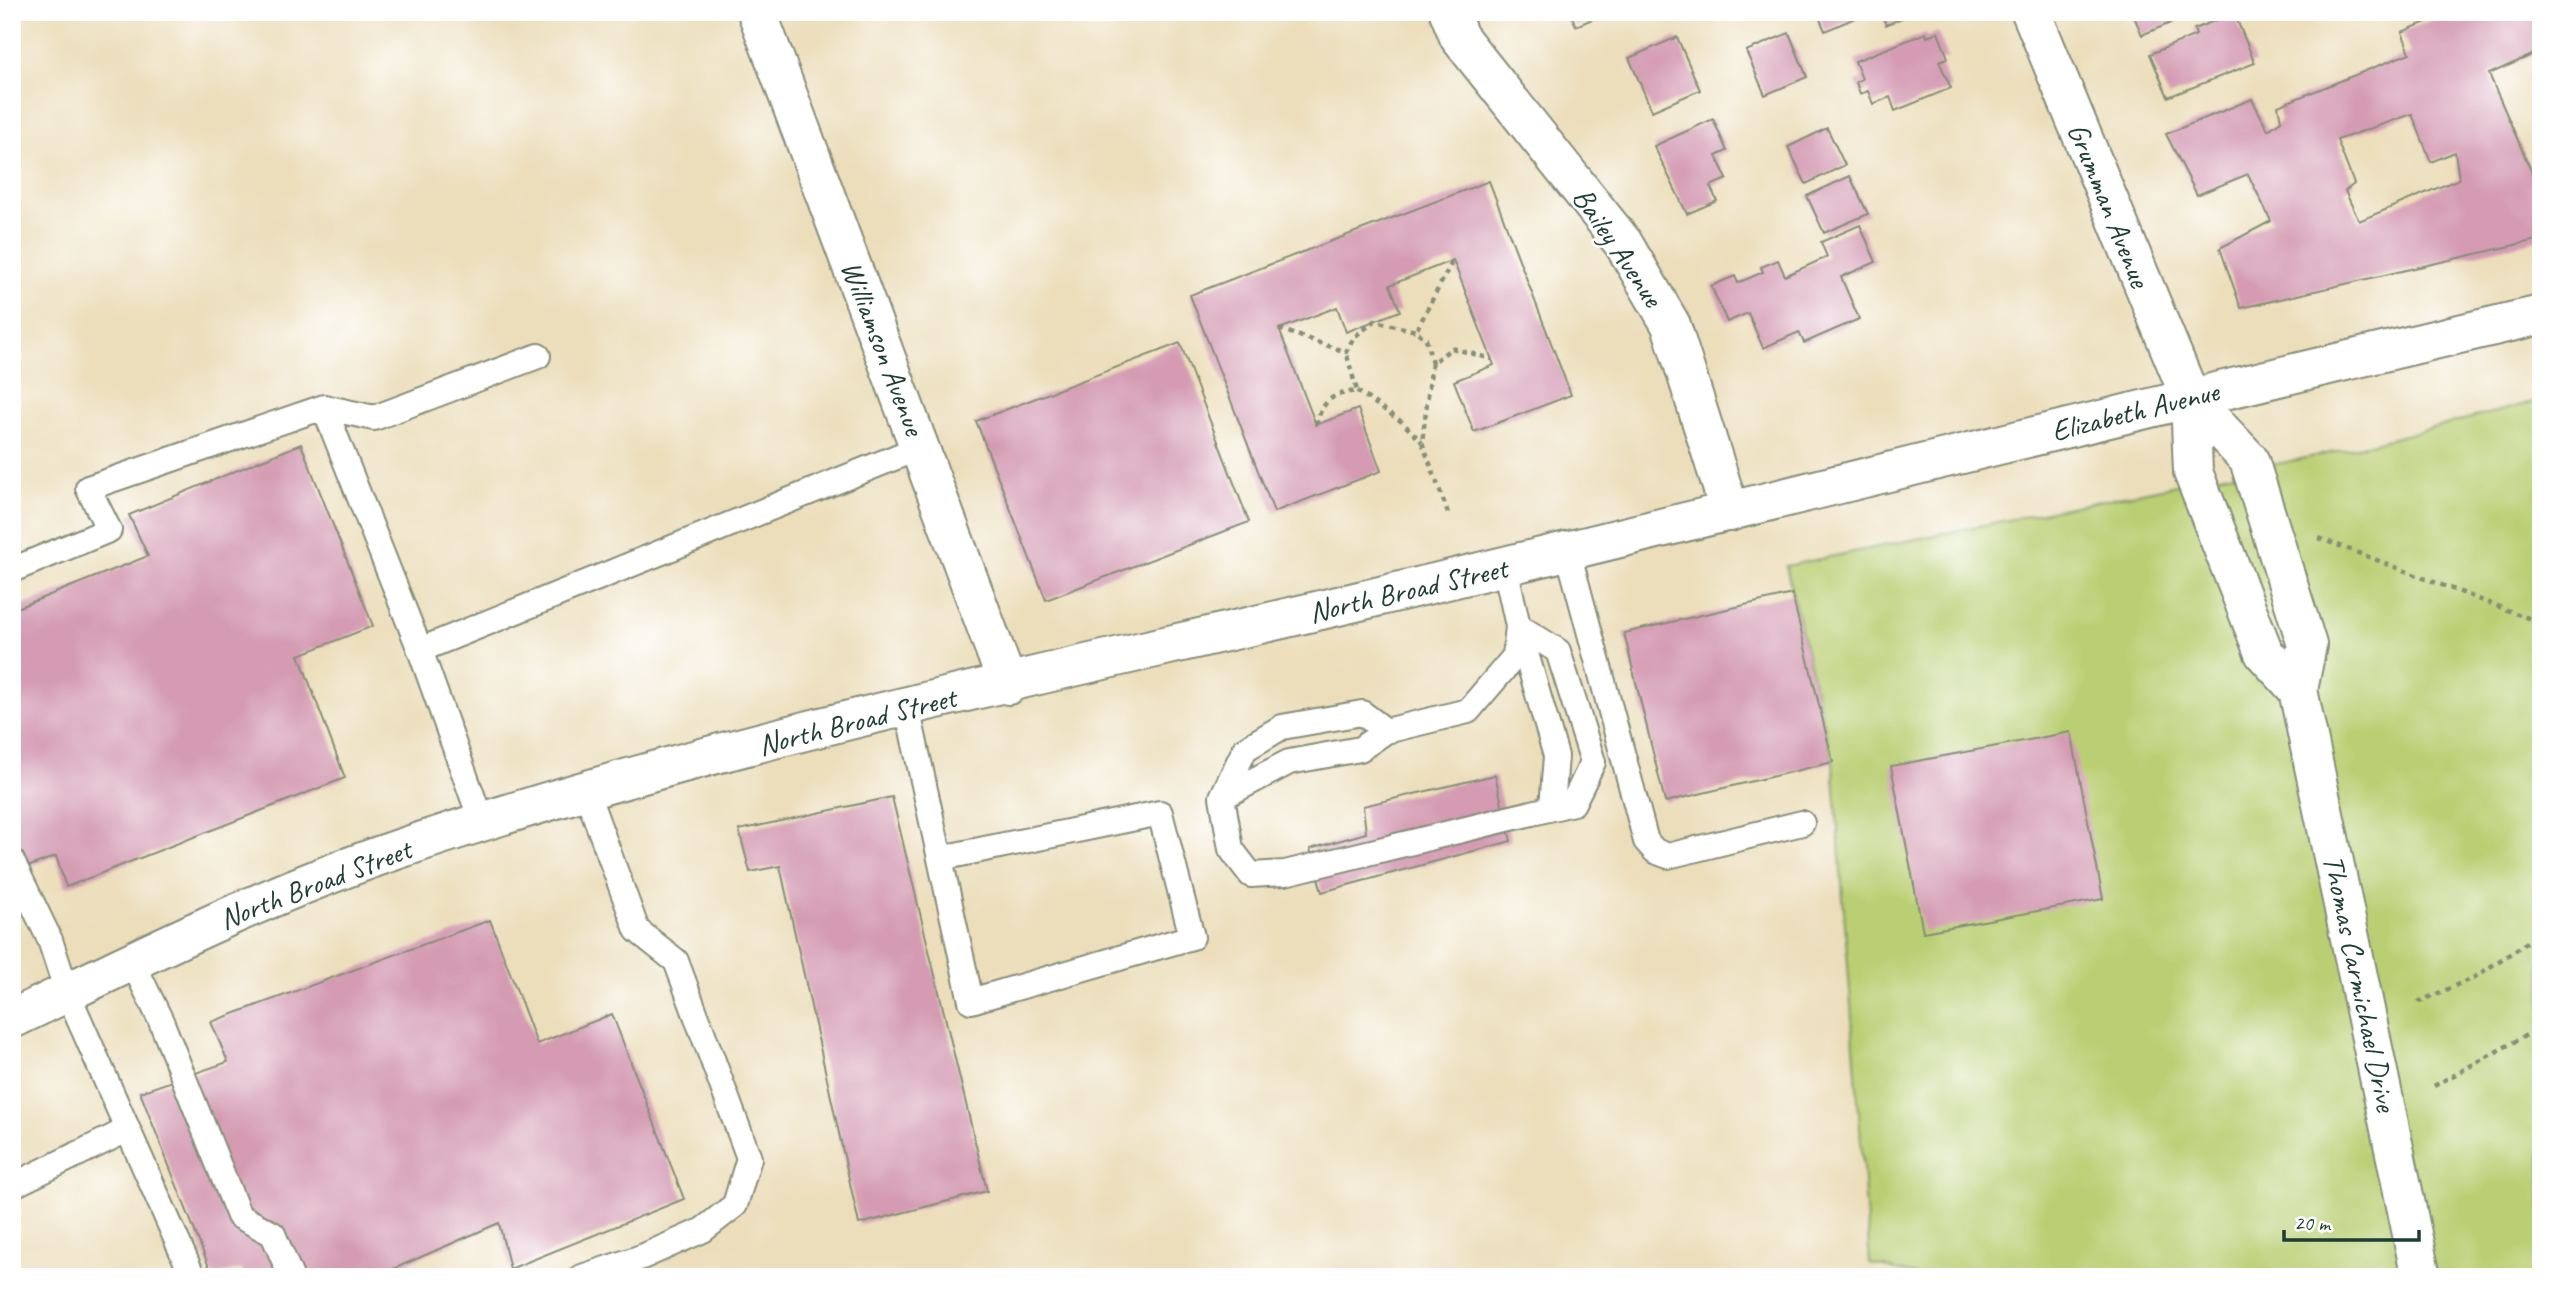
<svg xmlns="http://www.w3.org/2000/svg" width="2553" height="1289" font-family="Caveat,sans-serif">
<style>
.green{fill:#bacf73;stroke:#6c8654;stroke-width:2}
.building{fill:#d49bb3;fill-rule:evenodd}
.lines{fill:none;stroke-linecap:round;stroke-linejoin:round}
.service-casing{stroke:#868e78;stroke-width:28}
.minor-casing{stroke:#868e78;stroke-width:42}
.secondary-casing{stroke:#868e78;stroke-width:42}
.path{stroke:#868e78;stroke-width:4.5;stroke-dasharray:5 5;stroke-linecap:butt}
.service{stroke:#fff;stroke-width:24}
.minor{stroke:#fff;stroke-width:38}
.secondary{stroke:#fff;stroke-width:38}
.labels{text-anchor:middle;stroke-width:5;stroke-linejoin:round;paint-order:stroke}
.street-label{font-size:30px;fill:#1f3d34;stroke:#fff}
</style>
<rect width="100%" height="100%" fill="#fff"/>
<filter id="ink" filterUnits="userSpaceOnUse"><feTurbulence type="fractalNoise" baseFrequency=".0143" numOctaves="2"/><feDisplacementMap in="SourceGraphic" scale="14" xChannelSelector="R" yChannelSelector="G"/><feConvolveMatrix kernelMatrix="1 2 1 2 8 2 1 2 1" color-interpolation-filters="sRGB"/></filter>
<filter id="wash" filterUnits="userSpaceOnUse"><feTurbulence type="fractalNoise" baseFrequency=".00686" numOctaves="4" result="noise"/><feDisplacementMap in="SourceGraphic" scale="28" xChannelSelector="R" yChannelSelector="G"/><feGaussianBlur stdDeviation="1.57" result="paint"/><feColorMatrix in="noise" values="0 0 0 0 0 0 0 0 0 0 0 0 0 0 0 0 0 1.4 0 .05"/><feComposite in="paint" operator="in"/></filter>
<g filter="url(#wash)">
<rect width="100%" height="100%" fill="#ecdebb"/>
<path class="green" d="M2541,400V1277H1926L1870,1264L1833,762L1786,566L2354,448Z"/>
<g id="blocks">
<path class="building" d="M1570,12H1609L1576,26Z
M1817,12H1869L1825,31Z
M1880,12H1915L1886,25Z
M2132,12H2197L2142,35Z
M2450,12H2530L2541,34V51L2489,74L2533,175L2541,171V239L2241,308L2220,248L2271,221L2248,174L2197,195L2166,134L2252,99L2268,130L2281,121L2278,106L2410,53L2402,32ZM2412,114L2431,162L2455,152L2459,179L2359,221L2345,191L2354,184L2337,140Z
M2234,13L2255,63L2168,97L2150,54L2196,35L2194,29Z
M1938,32L1948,58L1939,61L1951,88L1895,111L1890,97L1873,104L1868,91L1860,94L1856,82L1862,79L1855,61L1926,33L1927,37Z
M1789,33L1807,77L1765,95L1746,51Z
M1677,37L1700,90L1652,111L1629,58Z
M1713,119L1727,151L1716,156L1727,179L1710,186L1717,201L1687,214L1654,146Z
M1827,128L1845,165L1806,184L1788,147Z
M1850,176L1868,214L1824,233L1807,196Z
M1489,181L1571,395L1474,432L1454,381L1494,365L1453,260L1390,285L1400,311L1346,332L1337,307L1279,329L1316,425L1358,409L1381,471L1274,512L1190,295Z
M1860,225L1876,262L1841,277L1859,319L1804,343L1799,332L1763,348L1748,313L1727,322L1711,286L1735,276L1738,283L1763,272L1761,267L1778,260L1785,276L1827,257L1821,242Z
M1180,343L1249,522L1046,600L976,421Z
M301,444L373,626L299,655L345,778L66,887L56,856L12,873V610L148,556L129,515Z
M1792,594L1833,762L1665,802L1624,633Z
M2071,732L2103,899L1923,932L1891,766Z
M1495,775L1511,841L1322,892L1310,849L1366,833L1363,806Z
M892,797L987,1191L859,1224L780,866L750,872L739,830Z
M490,920L537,1044L612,1014L684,1199L510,1269L499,1223L375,1277H245L241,1269L213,1277L140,1092L228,1062L211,1022Z"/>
</g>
</g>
<g filter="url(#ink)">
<use href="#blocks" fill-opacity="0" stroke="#868e78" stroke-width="2"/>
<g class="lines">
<g class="service-casing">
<path id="service" d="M324,407L420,650L482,823
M1568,552L1646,841L1655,851L1668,856L1802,823
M1505,567L1518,626L1556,756L1552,807
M12,570L109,530L88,488L324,407L374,418L538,356
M420,650L921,447
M907,707L971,1001L1192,937L1160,813L941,858
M1386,731L1362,713L1282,727L1245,749L1222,797L1231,849L1251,875L1285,873L1573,803L1593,762L1558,651L1518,626
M1222,797L1289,762L1360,749L1386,731L1468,711L1515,656L1518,626
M12,861L50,940L67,992L193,1277
M132,961L161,1021L239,1216L273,1234L291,1277
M12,1186L127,1130
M582,1277L642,1257L703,1230L735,1205L749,1158L676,961L637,930L586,791"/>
</g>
<g class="minor-casing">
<path id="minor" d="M757,12L1008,685
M1449,12L1459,37L1623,243L1671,325L1730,512
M2031,12L2190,397L2249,460L2307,645L2298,690L2421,1277
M2190,397L2193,472L2264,653L2298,690"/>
</g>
<g class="secondary-casing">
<path id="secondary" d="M12,1019C139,958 266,894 399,849C716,741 1047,675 1372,598C1762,505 2150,405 2541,315"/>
</g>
<path class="path" d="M1279,329L1346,352L1354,337L1375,321L1416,331
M1432,363L1426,339L1416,331L1453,260
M1357,391L1402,422L1422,442
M1316,425C1323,400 1331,394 1357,391L1346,352
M1448,513L1422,442L1432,363L1452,348L1492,359
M2319,538L2541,623
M2418,1002L2475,977L2541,933
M2434,1086L2541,1027"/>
<use href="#service" class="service"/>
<use href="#minor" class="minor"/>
<use href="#secondary" class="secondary"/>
</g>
</g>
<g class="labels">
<g class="street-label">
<text transform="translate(2109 205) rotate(68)" y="10">Grumman Avenue</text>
<text transform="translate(1618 247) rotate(56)" y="10">Bailey Avenue</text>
<text transform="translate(883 348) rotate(69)" y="10">Williamson Avenue</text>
<text transform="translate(2135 411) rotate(-14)" y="10">Elizabeth Avenue</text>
<text transform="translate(1408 590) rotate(-13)" y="10">North Broad Street</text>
<text transform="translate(857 721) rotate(-14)" y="10">North Broad Street</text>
<text transform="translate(315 884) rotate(-21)" y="10">North Broad Street</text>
<text transform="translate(2360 983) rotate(78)" y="10">Thomas Carmichael Drive</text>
</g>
</g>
<rect width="2553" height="1289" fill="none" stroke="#fff" stroke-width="42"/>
<path d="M2284 1230v10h135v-10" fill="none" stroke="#1f3d34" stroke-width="3.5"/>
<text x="2294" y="1230" font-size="21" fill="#1f3d34" stroke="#ffffff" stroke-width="5" paint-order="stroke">20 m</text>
</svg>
